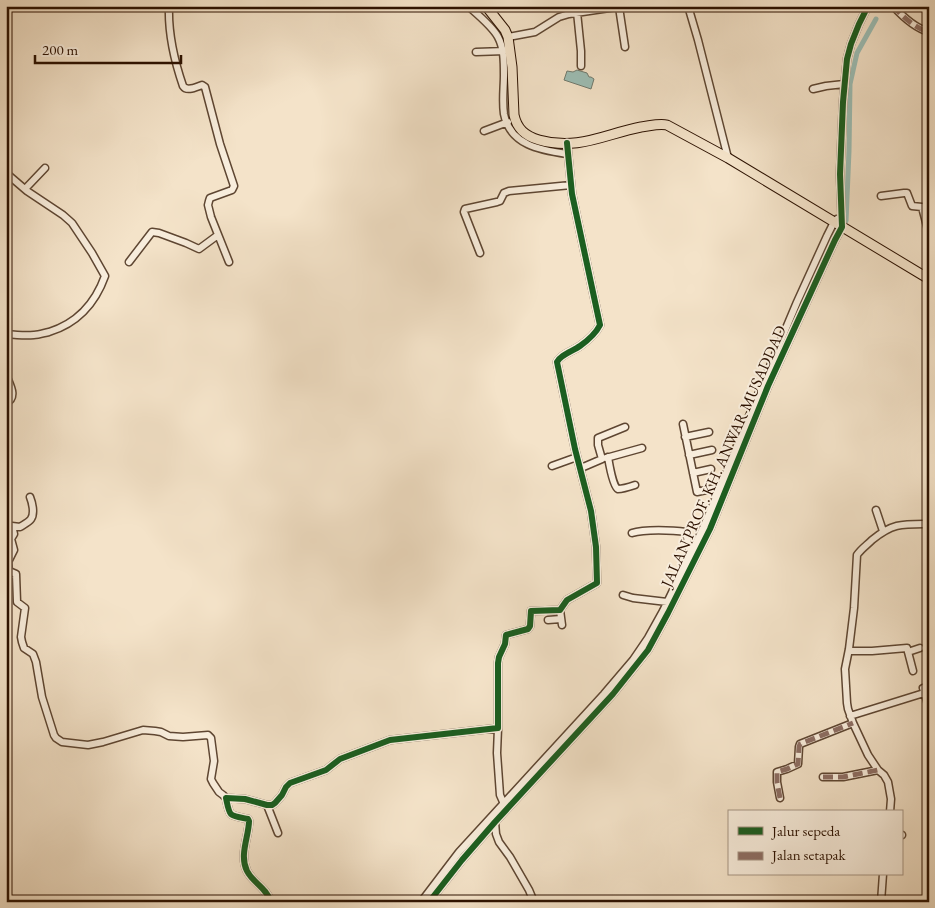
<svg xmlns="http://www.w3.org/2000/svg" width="935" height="908" font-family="'EB Garamond',serif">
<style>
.water{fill:#9cbeb5;stroke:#6f796d}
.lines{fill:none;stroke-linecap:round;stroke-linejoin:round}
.canal{stroke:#9cbeb5;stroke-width:5}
.minor-casing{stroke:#5e4632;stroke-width:9}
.major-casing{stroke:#2c1100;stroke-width:11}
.minor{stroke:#f8eddc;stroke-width:6}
.major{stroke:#f4e3c9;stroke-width:9}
.quiet{stroke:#8d6e63;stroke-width:5;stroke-dasharray:10 5;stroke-linecap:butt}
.cycleway-casing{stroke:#f8eddc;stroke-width:9}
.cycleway{stroke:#1b5e20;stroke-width:6}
.labels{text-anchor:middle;stroke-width:4;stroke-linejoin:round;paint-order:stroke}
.street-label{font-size:16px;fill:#2c1100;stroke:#f8eddc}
</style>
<rect width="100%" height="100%" fill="#f4e3c9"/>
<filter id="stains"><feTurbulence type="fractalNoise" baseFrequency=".004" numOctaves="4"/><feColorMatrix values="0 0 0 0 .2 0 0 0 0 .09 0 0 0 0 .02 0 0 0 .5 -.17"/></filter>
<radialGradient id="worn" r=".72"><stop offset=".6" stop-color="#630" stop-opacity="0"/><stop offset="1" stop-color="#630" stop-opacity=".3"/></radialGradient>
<path class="water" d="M577,70L587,73L589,77H591L594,79L591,89L564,80L567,71L573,72Z"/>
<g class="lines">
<path class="canal" d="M846,221L849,151L850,84L857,53L876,19"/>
<g class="minor-casing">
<path id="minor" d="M169,6C168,34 174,60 183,86C187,92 196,87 202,85L205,87L220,144L234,186L232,190L210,198L209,201L208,205L211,217L229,262
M468,6C477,14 492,26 498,37C504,48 504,62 504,75C504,87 502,101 504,114C510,145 540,150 567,154
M688,6L698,40L728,158
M893,6C903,17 915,28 929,32
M619,7L625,47
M577,12L581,51V66
M508,37L535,32L559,17L569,14L623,6
M476,52L505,51
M813,89L826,86L844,84
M484,131L508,122
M6,173L27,191L63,215L72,223L92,253L105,276C95,304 78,323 49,332C44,333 39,335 34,335C25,336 15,335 6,334
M25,189L45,168
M881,196L904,193H907L912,206L922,207L929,234
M480,253L464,212L465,209L497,202L500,201L504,193L509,191L571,185
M129,262L152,232L159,233L186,243L199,249L218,235
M6,375C10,385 18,397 6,403
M683,424L697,492L720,487
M685,437L709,432
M689,455L712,450
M608,457C609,463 613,487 618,489C621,489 632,486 635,485
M606,458L642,448
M552,466L577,457
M581,468L602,459L598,445V438L625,427
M693,473L711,469
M30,497C32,502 35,513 31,519C29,522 23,525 20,527L12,526L14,534L11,539L14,550L8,562L9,571L16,574L17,602L25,608L21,637L22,642L24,648L33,654L36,662L42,697L54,735L56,738L62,742L88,745L103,742L143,730L155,731L161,732L169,736L183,737L208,735L211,738L214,761L211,779L213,783L219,792L223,795L226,798
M876,510L883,531
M632,533C644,529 673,530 686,532L690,554
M623,595L633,598L667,602
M560,610L562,625
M548,620L561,619
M849,651H872L907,648L913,671
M908,652L920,648
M929,686L923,688L929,708
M850,716L924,693
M498,728L497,753L500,795L504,804
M823,777H843L878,770
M780,798L777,782V772L787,769L798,764L799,747L800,744L853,723
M267,805L278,833
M890,812L891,799L888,782L884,775L878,770L868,755L853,723L848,709L847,703L845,669L849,649L854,608L857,555C861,549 867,545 872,540C893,523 902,524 929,524
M495,822L496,834L499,842L510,857L529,890L534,902
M901,835H902
M271,902C266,887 253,883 247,871C239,855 249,836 249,821L248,819C228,815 230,817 226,798L245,799L267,805H272L275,803L282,795L286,787L290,783L326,770L340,759L390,740L498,728V663L499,657L505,644L506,635L528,629L530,626L531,611L560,610L567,600L597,583L596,547L591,511L575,449L557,362C560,355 573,351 580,346C587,341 596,333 600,325L572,194L567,143
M421,902L459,852L604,694L633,660L648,638L663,611L703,528L727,471L744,428L797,302L827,236L834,222L837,219
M429,902L462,860L495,822L613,694L648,650L668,613L710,529L768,386L835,240L842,227L840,174L843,102L847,59L851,44L859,24L868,6
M881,902L883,874"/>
</g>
<g class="major-casing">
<path id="major" d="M486,6L505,30L508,37L512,67L514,115C517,129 525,136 539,140C578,151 605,134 641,127C650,126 659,123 667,125L728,158L929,279"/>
</g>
<use href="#minor" class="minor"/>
<use href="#major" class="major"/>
<path class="quiet" d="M893,6C903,17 915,28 929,32
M823,777H843L878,770
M780,798L777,782V772L787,769L798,764L799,747L800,744L853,723"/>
<g class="cycleway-casing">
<path id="cycleway" d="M271,902C266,887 253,883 247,871C239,855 249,836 249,821L248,819C228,815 230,817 226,798L245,799L267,805H272L275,803L282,795L286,787L290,783L326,770L340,759L390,740L498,728V663L499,657L505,644L506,635L528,629L530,626L531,611L560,610L567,600L597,583L596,547L591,511L575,449L557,362C560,355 573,351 580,346C587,341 596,333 600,325L572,194L567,143
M429,902L462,860L495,822L613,694L648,650L668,613L710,529L768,386L835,240L842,227L840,174L843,102L847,59L851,44L859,24L868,6"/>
</g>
<use href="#cycleway" class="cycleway"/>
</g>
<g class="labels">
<g class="street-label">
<text transform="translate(723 456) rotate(-66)" y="6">JALAN PROF. KH. ANWAR MUSADDAD</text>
</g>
</g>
<rect width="935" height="908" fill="none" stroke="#f4e3c9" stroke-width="25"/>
<rect x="8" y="8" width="920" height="893" fill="none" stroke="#2c1100" stroke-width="2.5"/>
<rect x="12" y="12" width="910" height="883" fill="none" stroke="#2c1100"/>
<rect x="728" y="810" width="175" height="65" fill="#f8eddc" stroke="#a69584"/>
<rect x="738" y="827" width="25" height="8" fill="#1b5e20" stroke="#a69584"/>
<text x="772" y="836" font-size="15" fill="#2c1100">Jalur sepeda</text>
<rect x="738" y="852" width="25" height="8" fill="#8d6e63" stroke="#a69584"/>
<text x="772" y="860" font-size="15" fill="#2c1100">Jalan setapak</text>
<path d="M35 55v8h146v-8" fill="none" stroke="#2c1100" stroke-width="2.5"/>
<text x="42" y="55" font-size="15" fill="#2c1100" stroke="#f8eddc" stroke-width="4" paint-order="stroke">200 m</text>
<rect width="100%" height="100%" filter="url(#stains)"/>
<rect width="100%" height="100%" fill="url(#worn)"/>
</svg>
